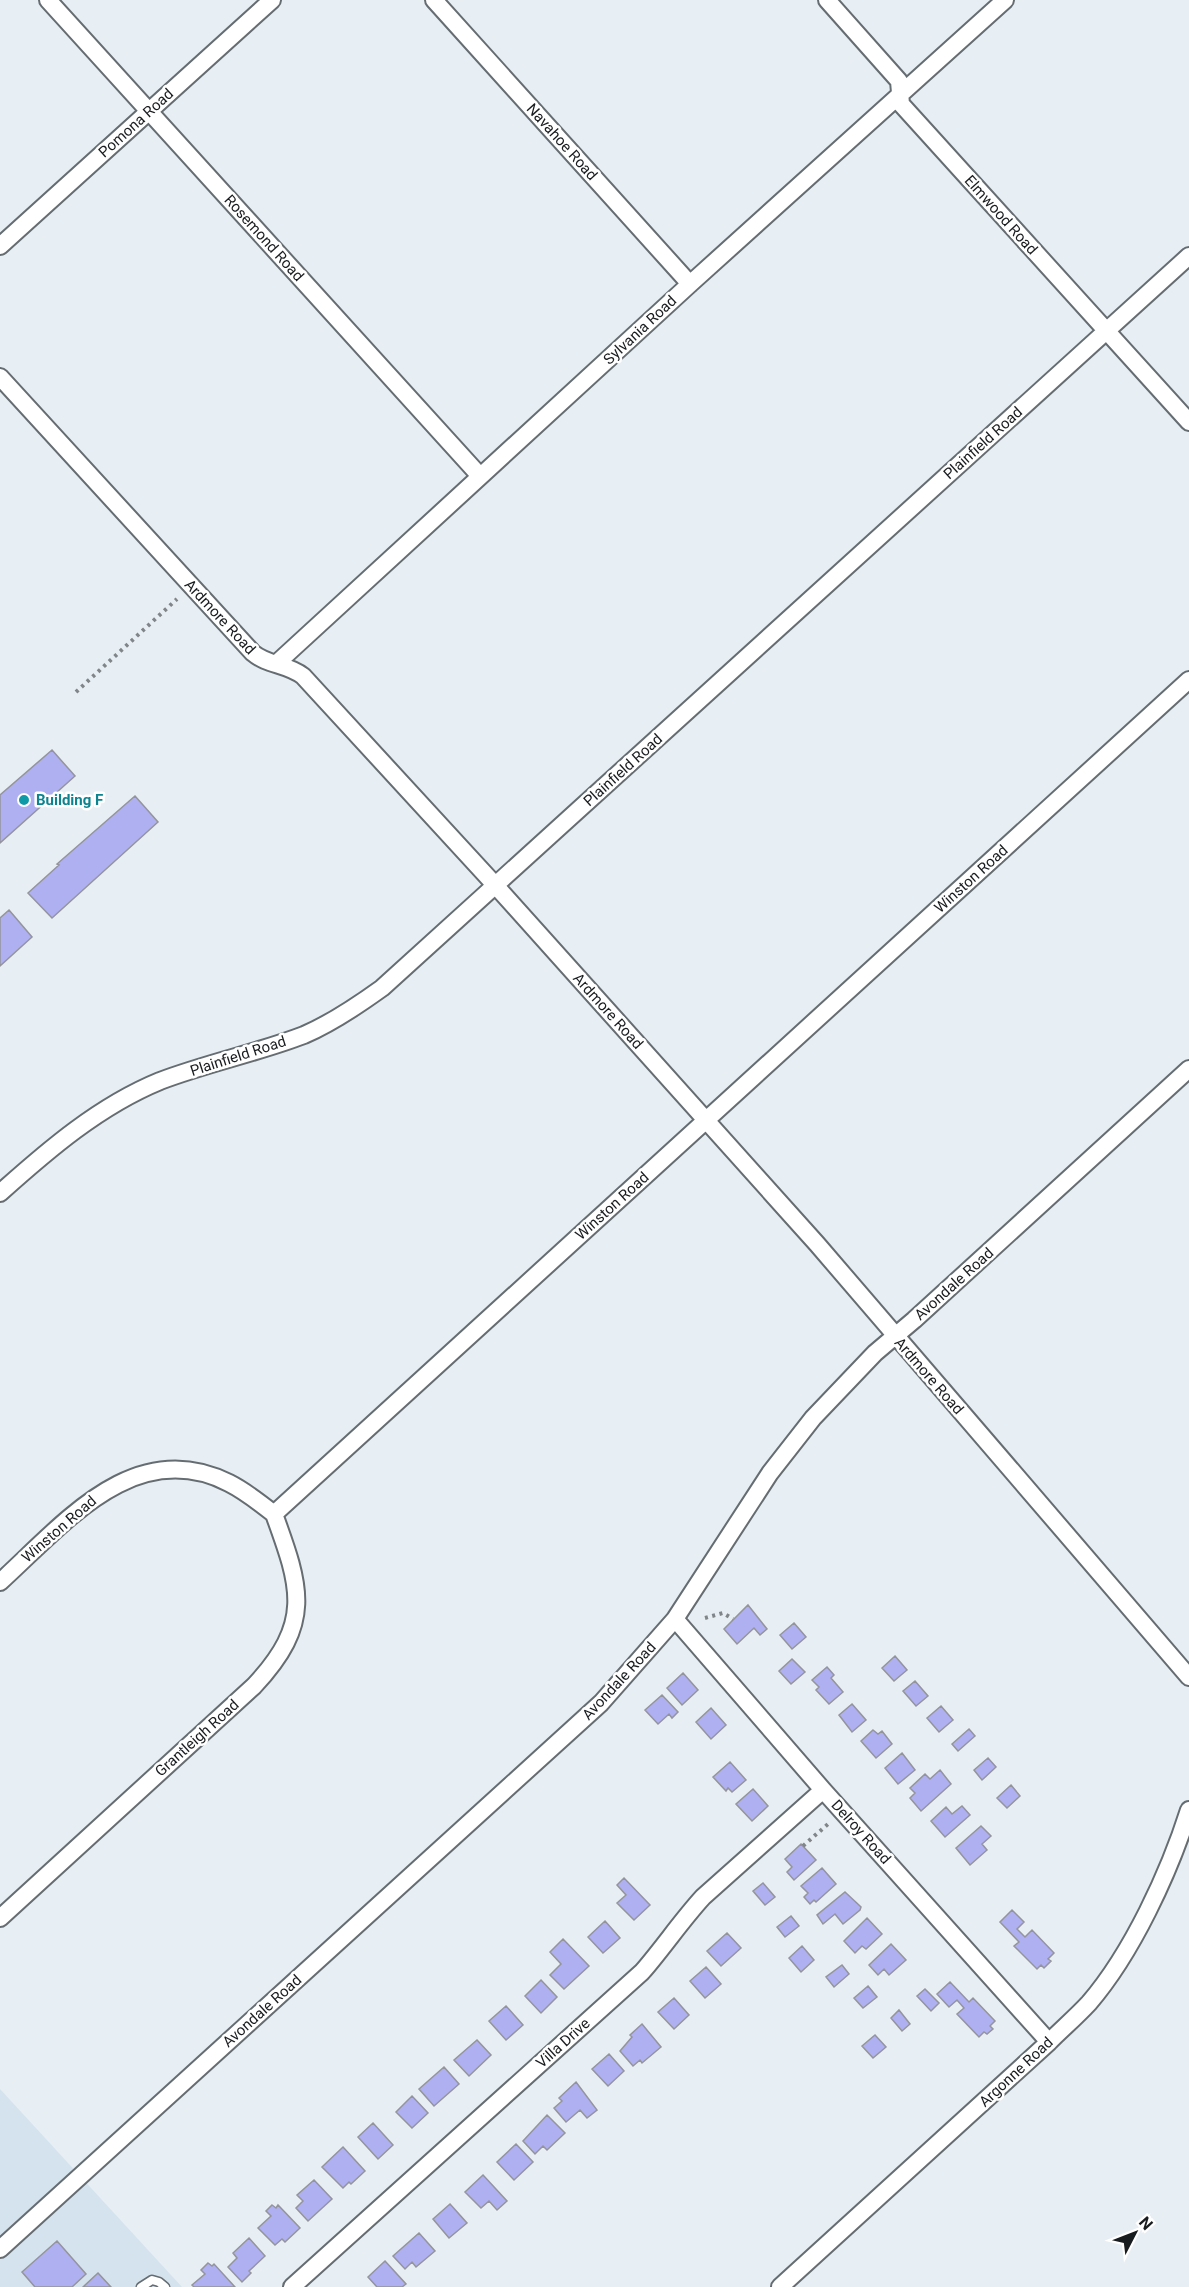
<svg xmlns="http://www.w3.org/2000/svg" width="1189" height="2287" font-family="Roboto,sans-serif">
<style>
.built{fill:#d5e3ee}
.building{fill:#afb0f2;stroke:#94949c;stroke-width:1.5}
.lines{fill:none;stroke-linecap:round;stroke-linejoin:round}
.lane-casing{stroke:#666d72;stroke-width:11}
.street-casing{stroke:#666d72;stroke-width:20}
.path{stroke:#808589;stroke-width:4;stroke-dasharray:3 4.5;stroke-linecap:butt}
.lane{stroke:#fff;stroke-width:8}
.street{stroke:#fff;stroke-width:16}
.culture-dot{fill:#0f9aa8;stroke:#fff;stroke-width:2}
.labels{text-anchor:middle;stroke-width:5;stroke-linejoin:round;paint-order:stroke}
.street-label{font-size:15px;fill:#191c1e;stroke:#fff}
.culture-label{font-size:15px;font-weight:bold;fill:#0d838f;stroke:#fff;text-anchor:start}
</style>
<rect width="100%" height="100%" fill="#e7eef4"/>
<path class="built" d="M0,2089L182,2287H0Z"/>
<path class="building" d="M52,750L75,776L0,843V795Z
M135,796L158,822L52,918L28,893L59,865L57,864Z
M9,910L32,937L0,966V918Z
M748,1605L767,1629L760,1635L754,1628L737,1644L724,1629Z
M794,1623L806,1637L792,1649L780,1635Z
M895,1656L907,1670L894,1681L882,1668Z
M792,1659L805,1672L791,1684L779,1671Z
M827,1667L834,1675L831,1678L843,1692L829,1704L816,1690L819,1687L812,1680Z
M683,1673L698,1690L682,1705L667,1688Z
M915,1681L928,1696L916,1706L903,1691Z
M662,1695L678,1712L672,1718L669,1714L658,1724L645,1710Z
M852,1704L866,1720L852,1732L839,1715Z
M941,1706L953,1720L939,1732L927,1718Z
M711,1708L726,1725L711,1739L696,1722Z
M969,1729L975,1736L958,1751L952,1744Z
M873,1730L878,1734L882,1731L892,1744L876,1758L861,1741Z
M902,1753L915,1770L898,1784L885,1768Z
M988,1758L996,1767L982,1780L974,1770Z
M730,1762L746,1780L732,1792L728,1788L726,1791L713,1777Z
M940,1770L951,1784L921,1811L910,1798L915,1793L910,1788L925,1774L930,1779Z
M1011,1785L1020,1796L1007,1808L997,1798Z
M753,1789L768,1806L752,1821L736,1804Z
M962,1806L970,1815L945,1837L931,1821L946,1807L952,1814Z
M981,1826L991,1836L982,1844L987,1850L970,1865L956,1848Z
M801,1844L816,1860L794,1880L787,1872L792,1867L785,1859Z
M822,1868L836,1884L816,1902L814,1900L810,1904L804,1897L808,1893L801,1886Z
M624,1878L650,1905L634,1920L617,1903L626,1895L617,1885Z
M763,1883L775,1897L765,1905L753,1891Z
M845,1892L861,1907L860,1910L843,1924L835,1914L823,1924L817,1915Z
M1012,1910L1024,1922L1017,1929L1025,1937L1032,1930L1054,1953L1048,1959L1051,1961L1044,1968L1041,1965L1037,1969L1014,1946L1019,1942L1000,1922Z
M791,1916L799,1926L785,1937L777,1927Z
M867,1918L882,1934L866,1949L862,1946L855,1953L844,1941Z
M605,1921L620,1938L603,1953L588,1937Z
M727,1933L741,1948L721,1966L707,1951Z
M563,1939L589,1966L564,1989L550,1975L561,1964L550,1952Z
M891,1944L906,1960L889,1975L884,1969L878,1975L869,1965Z
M802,1946L814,1960L801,1972L789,1958Z
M842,1965L849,1974L834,1987L826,1977Z
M706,1967L721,1984L705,1998L690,1981Z
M541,1980L557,1997L541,2013L525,1996Z
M950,1982L969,2002L973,1998L995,2021L990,2026L993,2029L987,2034L984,2032L979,2037L957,2014L964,2008L957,2000L949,2007L937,1994Z
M868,1986L877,1997L863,2008L854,1998Z
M925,1989L939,2003L931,2011L917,1996Z
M674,1998L689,2015L674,2029L658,2012Z
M506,2006L523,2025L506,2040L489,2021Z
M899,2010L910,2024L902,2031L891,2018Z
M642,2024L661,2047L642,2063L640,2060L633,2066L620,2051L632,2037L630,2035Z
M875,2035L886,2047L873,2058L862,2046Z
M477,2040L491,2055L469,2076L454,2060Z
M609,2054L624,2071L608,2086L592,2069Z
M444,2067L459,2084L434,2106L419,2089Z
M576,2082L597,2110L587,2118L580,2110L566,2122L554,2108L562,2101L559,2098Z
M412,2096L428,2113L412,2128L396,2112Z
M547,2115L565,2133L547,2150L543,2146L535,2154L523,2141Z
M373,2123L393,2145L378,2159L358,2137Z
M516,2144L533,2162L514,2180L497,2162Z
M343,2147L365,2171L351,2184L349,2182L343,2188L322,2167Z
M483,2175L507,2201L497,2210L489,2201L481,2208L465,2192Z
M314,2180L332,2199L308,2221L296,2208L303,2201L297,2195Z
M450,2204L467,2223L449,2238L433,2219Z
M272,2205L276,2208L278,2205L300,2228L285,2242L282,2239L275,2245L258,2228L271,2216L266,2211Z
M419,2233L435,2251L416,2267L412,2262L405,2269L393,2256Z
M249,2238L265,2256L249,2271L251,2273L242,2282L228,2267L237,2258L233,2253Z
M57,2241L86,2274L72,2287H35L22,2272Z
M385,2261L406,2284L402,2287H377L368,2277Z
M208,2263L212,2266L214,2264L235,2287H194L192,2285L205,2274L201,2270Z
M98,2273L111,2287H83Z"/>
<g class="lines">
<g class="lane-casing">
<path id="lane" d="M141,2287L152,2280L159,2282L165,2287"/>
</g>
<g class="street-casing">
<path id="street" d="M48,0L480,476
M434,0L690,284
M827,0L899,81L901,104L1189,422
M0,246L272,0
M0,377L253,653C267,665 288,664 303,676L496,886L817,1244L1189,1677
M277,663L690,284L1005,0
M0,1193C48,1150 99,1106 160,1081C207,1063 257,1053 304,1035C332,1023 357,1006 382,988L1189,256
M0,1582C63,1525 134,1435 229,1483C245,1491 259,1502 274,1514L1189,680
M675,1619L823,1790L1049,2042
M0,1918L254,1686C313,1623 301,1588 274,1514
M0,2249L601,1703L675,1619L770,1473L813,1418L875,1353L914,1320L1189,1069
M292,2287L642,1972C663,1948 681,1921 703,1897L823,1790
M780,2287L1049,2042C1062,2029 1076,2017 1089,2003C1132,1953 1169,1873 1189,1810"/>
</g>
<path class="path" d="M76,692L177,599
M705,1618L723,1613L733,1619
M803,1846L828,1824"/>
<use href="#lane" class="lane"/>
<use href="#street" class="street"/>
</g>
<circle class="culture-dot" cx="24" cy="800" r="6"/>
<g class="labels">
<g class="street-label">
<text transform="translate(136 123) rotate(-42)" y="5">Pomona Road</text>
<text transform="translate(562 142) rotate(48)" y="5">Navahoe Road</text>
<text transform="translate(1001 215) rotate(48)" y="5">Elmwood Road</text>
<text transform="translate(264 238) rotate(48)" y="5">Rosemond Road</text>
<text transform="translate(640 330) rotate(-43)" y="5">Sylvania Road</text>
<text transform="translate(983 443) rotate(-42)" y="5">Plainfield Road</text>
<text transform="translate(220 617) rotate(47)" y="5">Ardmore Road</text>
<text transform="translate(623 770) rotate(-42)" y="5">Plainfield Road</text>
<text transform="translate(971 879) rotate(-42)" y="5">Winston Road</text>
<text transform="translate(608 1011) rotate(48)" y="5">Ardmore Road</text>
<text transform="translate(238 1056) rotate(-18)" y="5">Plainfield Road</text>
<text transform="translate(612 1206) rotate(-42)" y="5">Winston Road</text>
<text transform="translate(954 1284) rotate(-42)" y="5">Avondale Road</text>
<text transform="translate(929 1376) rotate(49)" y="5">Ardmore Road</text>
<text transform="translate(59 1529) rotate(-41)" y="5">Winston Road</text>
<text transform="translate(619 1681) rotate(-47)" y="5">Avondale Road</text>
<text transform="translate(197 1738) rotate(-42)" y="5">Grantleigh Road</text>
<text transform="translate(861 1832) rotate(48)" y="5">Delroy Road</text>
<text transform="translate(262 2011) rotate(-42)" y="5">Avondale Road</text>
<text transform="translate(563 2043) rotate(-42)" y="5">Villa Drive</text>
<text transform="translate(1016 2072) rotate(-43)" y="5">Argonne Road</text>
</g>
<g class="culture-label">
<text x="36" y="805">Building F</text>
</g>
</g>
<g transform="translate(1135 2233) rotate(48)" stroke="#ffffff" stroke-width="4.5" paint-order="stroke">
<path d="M0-4.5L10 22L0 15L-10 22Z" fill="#191c1e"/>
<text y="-9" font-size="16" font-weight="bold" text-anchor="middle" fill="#191c1e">N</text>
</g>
</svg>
